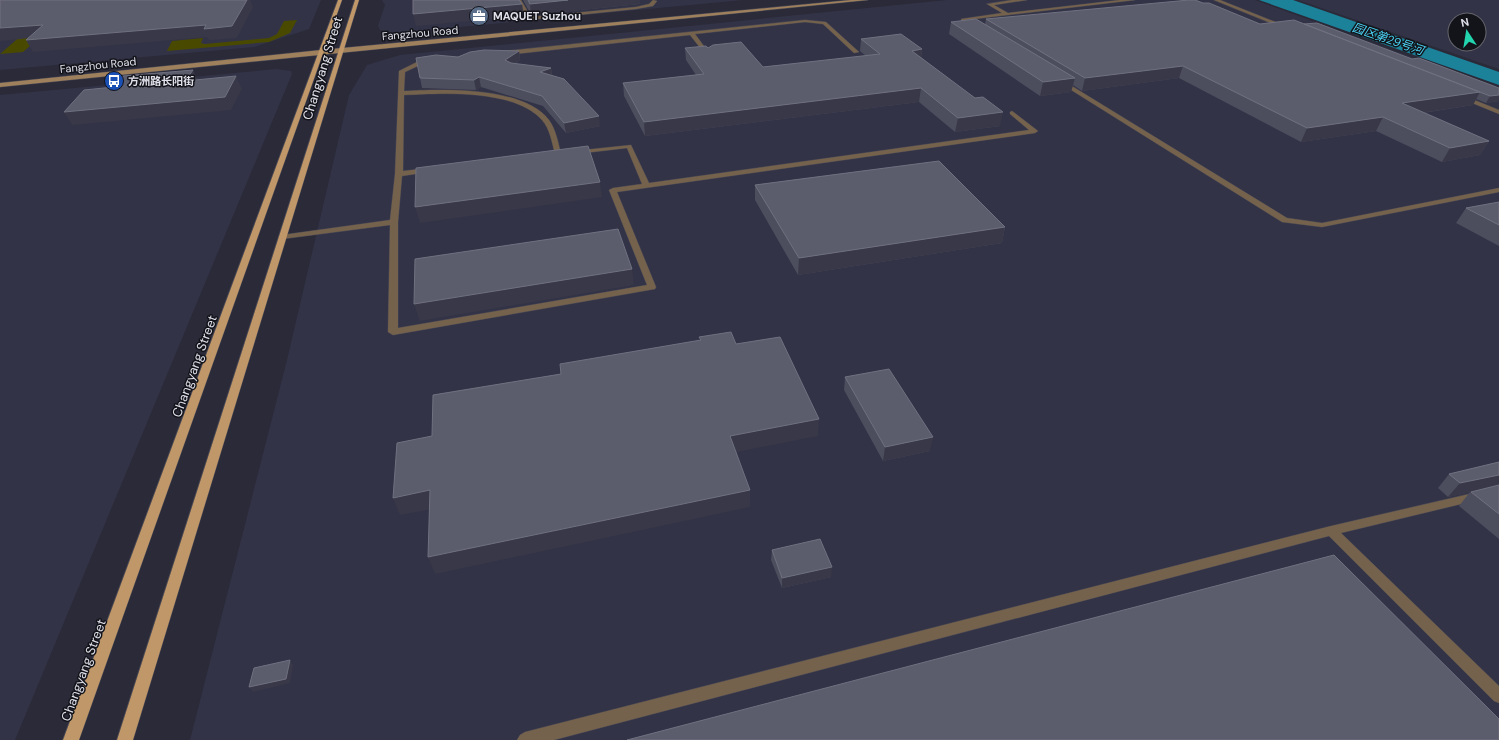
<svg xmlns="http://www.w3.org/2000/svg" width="1499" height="740" font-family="'DM Sans','Noto Sans SC',sans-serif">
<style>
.built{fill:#333347;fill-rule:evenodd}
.green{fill:#494a00}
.water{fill:#1b8299}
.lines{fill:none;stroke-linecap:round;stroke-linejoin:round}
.lane-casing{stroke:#474755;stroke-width:1}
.secondary-casing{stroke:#474755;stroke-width:1}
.primary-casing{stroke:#474755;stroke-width:1}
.lane{fill:#75624c;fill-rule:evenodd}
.secondary{fill:#9f805c;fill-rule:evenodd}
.primary{fill:#bf9768;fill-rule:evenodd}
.wall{fill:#4c4d5d}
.shaded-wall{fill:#383848}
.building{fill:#5c5d6c;stroke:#707180}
.labels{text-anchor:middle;stroke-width:3;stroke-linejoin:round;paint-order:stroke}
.far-poi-label{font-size:11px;font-weight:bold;fill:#dfe0ea;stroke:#13141a;text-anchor:start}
.far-street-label{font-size:11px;fill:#dfe0ea;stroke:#13141a}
.far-water-label{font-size:12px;font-style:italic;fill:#4ad2f3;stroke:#13141a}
.street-label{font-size:13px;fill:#dfe0ea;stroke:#13141a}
</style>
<rect width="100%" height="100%" fill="#2a2a39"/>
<path class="built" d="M0,0H321L309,29L254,47L0,70Z
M382,0H743L396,33L380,30L378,26L385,5Z
M947,0H1255L1499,89V740H190L287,360L349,95L367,65L400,55Z
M1298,0H1499V69L1490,66ZM1455,20H1479V44H1455Z
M276,69L291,71L292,74L15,740H0V95Z"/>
<path class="green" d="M62,0L77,6L23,52L0,54Z
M297,20L290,33L269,42L167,51L172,41L203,38L201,43L205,44L269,38L277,34L284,21Z"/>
<path class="water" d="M1259,0H1293L1499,72V85Z"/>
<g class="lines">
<g class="lane-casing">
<path id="lane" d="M517,0H521L531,17L636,7L649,4L653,0L657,1L653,6L636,9L529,20L527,19Z
M1012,0H1027L994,5L1008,13L1120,0H1135L966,20L975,27L973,30L963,23L961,19L1002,13L987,4Z
M1214,0H1220L1288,27L1283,28Z
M805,20L826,22L859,52L854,53L823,24L805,22L695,34L712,57L709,59L690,35L506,55L503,53L506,51Z
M430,60L432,61V63L420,65L405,72L404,91C442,89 523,86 549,120C556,130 558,142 561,154L558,156L555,154C552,143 550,129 542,120C515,89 442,93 404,95L403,171L429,168L433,170L429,172L402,176L398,222V328L647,285L609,190L613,188L642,184L627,148L576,154L574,153V151L631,145L649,183L1029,130L1010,114V112L1012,111L1038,131L1035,133L617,192L656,287L655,289L393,335L388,332L390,225L282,239L278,237L282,235L390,220L395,174L399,71L417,62Z
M1062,80L1287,218L1322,223L1499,188V192L1322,227L1282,222L1060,83L1059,82Z
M1462,95L1499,110V114L1460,98L1459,97Z
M1478,492L1482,493L1484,496L1482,499L1341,533L1499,686V703L1494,701L1329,536L554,740H517L520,735L525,732L1331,526Z"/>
</g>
<g class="secondary-casing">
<path id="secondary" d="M851,0H868L0,87V83L321,50Z"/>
</g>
<g class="primary-casing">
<path id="primary" d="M338,0H342L79,740H63Z
M355,0H359L133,740H117Z"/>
</g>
<use href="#lane" class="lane"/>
<use href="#secondary" class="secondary"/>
<use href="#primary" class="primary"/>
</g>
<path class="wall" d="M523,0H640V4L531,15Z
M1203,3L1260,24L1499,95V101L1486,103L1476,99L1473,105L1423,113L1489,141L1480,155L1442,162L1376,131L1301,142L1179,78L1082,91L1073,85L1071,92L1040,96L949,34L951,22L985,24L986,19Z
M861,39L922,49L921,57L1000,126L955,132L919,102L645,136L624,96L623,83L696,75L686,60L685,48H708L763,67L866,56L860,51Z
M519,51L520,60L515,64L551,68L552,75L600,126L566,133L543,106L481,87L476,90L422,88L420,78L458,57Z
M755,185L1005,227L1002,243L798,275L755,200Z
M1499,202V246L1456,223L1466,208Z
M845,377L930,451L883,461L844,390Z
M1499,462V539L1459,506L1470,492L1448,497L1438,488L1449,474Z
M772,550L831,577L782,588L771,560Z"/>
<path class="shaded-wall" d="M247,0H250L253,7L237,38L209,40L207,37L33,52L26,40L206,25Z
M568,0H640V4L531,15L530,4Z
M522,4L524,16L416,26L413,14Z
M43,25L49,36L0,41V28Z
M922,49L920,62L912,51Z
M519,51L520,60L507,69L505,60Z
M1183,66L1179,78L1082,91L1085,78Z
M551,68L552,77L540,72Z
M193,70L198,82L185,81Z
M236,76L242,89L231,110L72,125L64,112Z
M479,77L481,87L476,90L474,80Z
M1075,78L1071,92L1040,96L1043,82Z
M921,88L919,102L645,136L644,122Z
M1480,92L1473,105L1395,117L1402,103Z
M1499,95V101L1486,103L1490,96Z
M1003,112L1000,126L955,132L958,118Z
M599,116L600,126L566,133L564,123Z
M1383,117L1376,131L1301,142L1307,128Z
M1489,141L1480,155L1442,162L1450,148Z
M600,182L602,197L420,223L415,207Z
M1005,227L1002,243L798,275L799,258Z
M632,269L634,285L420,321L414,304Z
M819,419L818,436L731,453L730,436Z
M933,437L930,451L883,461L885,447Z
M1499,475V486L1448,497L1460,483Z
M430,490L437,508L400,515L393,498Z
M750,490V507L435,574L428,557Z
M832,567L831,577L782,588V578Z
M290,660L293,665L290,683L253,692L249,687Z"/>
<path class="building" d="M0,0H247L232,26L204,29L206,25L26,40L43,25L0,28Z
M413,0H519L522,4L413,14Z
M528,0H568L530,4Z
M1189,0H1195L1203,3H1209L1260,24L1294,20L1480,92L1402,103L1489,141L1450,148L1383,117L1307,128L1183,66L1085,78L986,19Z
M976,19L1075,78L1043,82L951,22Z
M1317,23L1412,59L1419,58L1499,88V95L1490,96L1304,24Z
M901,34L922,49L912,51L975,98L983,97L1003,112L958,118L921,88L644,122L623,83L704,74L685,48L706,46L708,48L713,45L741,42L763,67L880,54L861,39Z
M484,50L519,51L505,60L511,63L551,68L540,72L564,79L599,116L564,123L542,96L479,77L474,80L420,78L416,58L436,55L458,57L470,52Z
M193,70L185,81L236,76L225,97L64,112L84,90L114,87L123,76Z
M588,146L600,182L415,207L416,168Z
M939,161L1005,227L799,258L755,185Z
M1499,202V225L1466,208Z
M618,229L632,269L414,304L415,259Z
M731,332L736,344L780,337L819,419L730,436L750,490L428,557L430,490L393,498L397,443L432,436L433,395L561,374L560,364L701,340L699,337Z
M889,369L933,437L885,447L845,377Z
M1499,462V475L1460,483L1449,474Z
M1499,485V514L1471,492Z
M820,539L832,567L782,578L772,550Z
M1334,555L1499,719V740H627Z
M290,660L286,679L249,687L254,668Z"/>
<defs>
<g id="office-disc" transform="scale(1)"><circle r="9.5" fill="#5c6f8a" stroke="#13141a"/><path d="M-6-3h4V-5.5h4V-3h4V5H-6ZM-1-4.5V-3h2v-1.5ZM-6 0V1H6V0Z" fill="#fff"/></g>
<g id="bus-disc" transform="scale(1)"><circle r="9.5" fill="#1a4fb4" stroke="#13141a"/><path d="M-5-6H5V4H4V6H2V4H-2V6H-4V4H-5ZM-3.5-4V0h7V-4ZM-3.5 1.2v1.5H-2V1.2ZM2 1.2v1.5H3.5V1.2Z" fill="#fff"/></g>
</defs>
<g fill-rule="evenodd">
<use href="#office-disc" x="479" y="16"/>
<use href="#bus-disc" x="114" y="81"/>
</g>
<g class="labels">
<g class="far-poi-label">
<text x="493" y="20">MAQUET Suzhou</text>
<text x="128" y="85">方洲路长阳街</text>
</g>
<g class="far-street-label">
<text transform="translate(420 33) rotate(-5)" y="4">Fangzhou Road</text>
<text transform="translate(98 65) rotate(-6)" y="4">Fangzhou Road</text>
</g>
<g class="far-water-label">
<text transform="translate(1388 39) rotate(19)" y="4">园区第29号河</text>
</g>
<g class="street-label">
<text transform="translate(322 68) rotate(-73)" y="5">Changyang Street</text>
<text transform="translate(194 366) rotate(-70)" y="5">Changyang Street</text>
<text transform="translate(83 670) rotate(-70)" y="5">Changyang Street</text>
</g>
</g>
<g transform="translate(1467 32) rotate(348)"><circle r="19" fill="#13141a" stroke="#65666d"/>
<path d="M0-3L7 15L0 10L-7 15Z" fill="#22d5af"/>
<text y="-6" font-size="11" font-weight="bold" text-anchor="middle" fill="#dfe0ea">N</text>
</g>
</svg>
